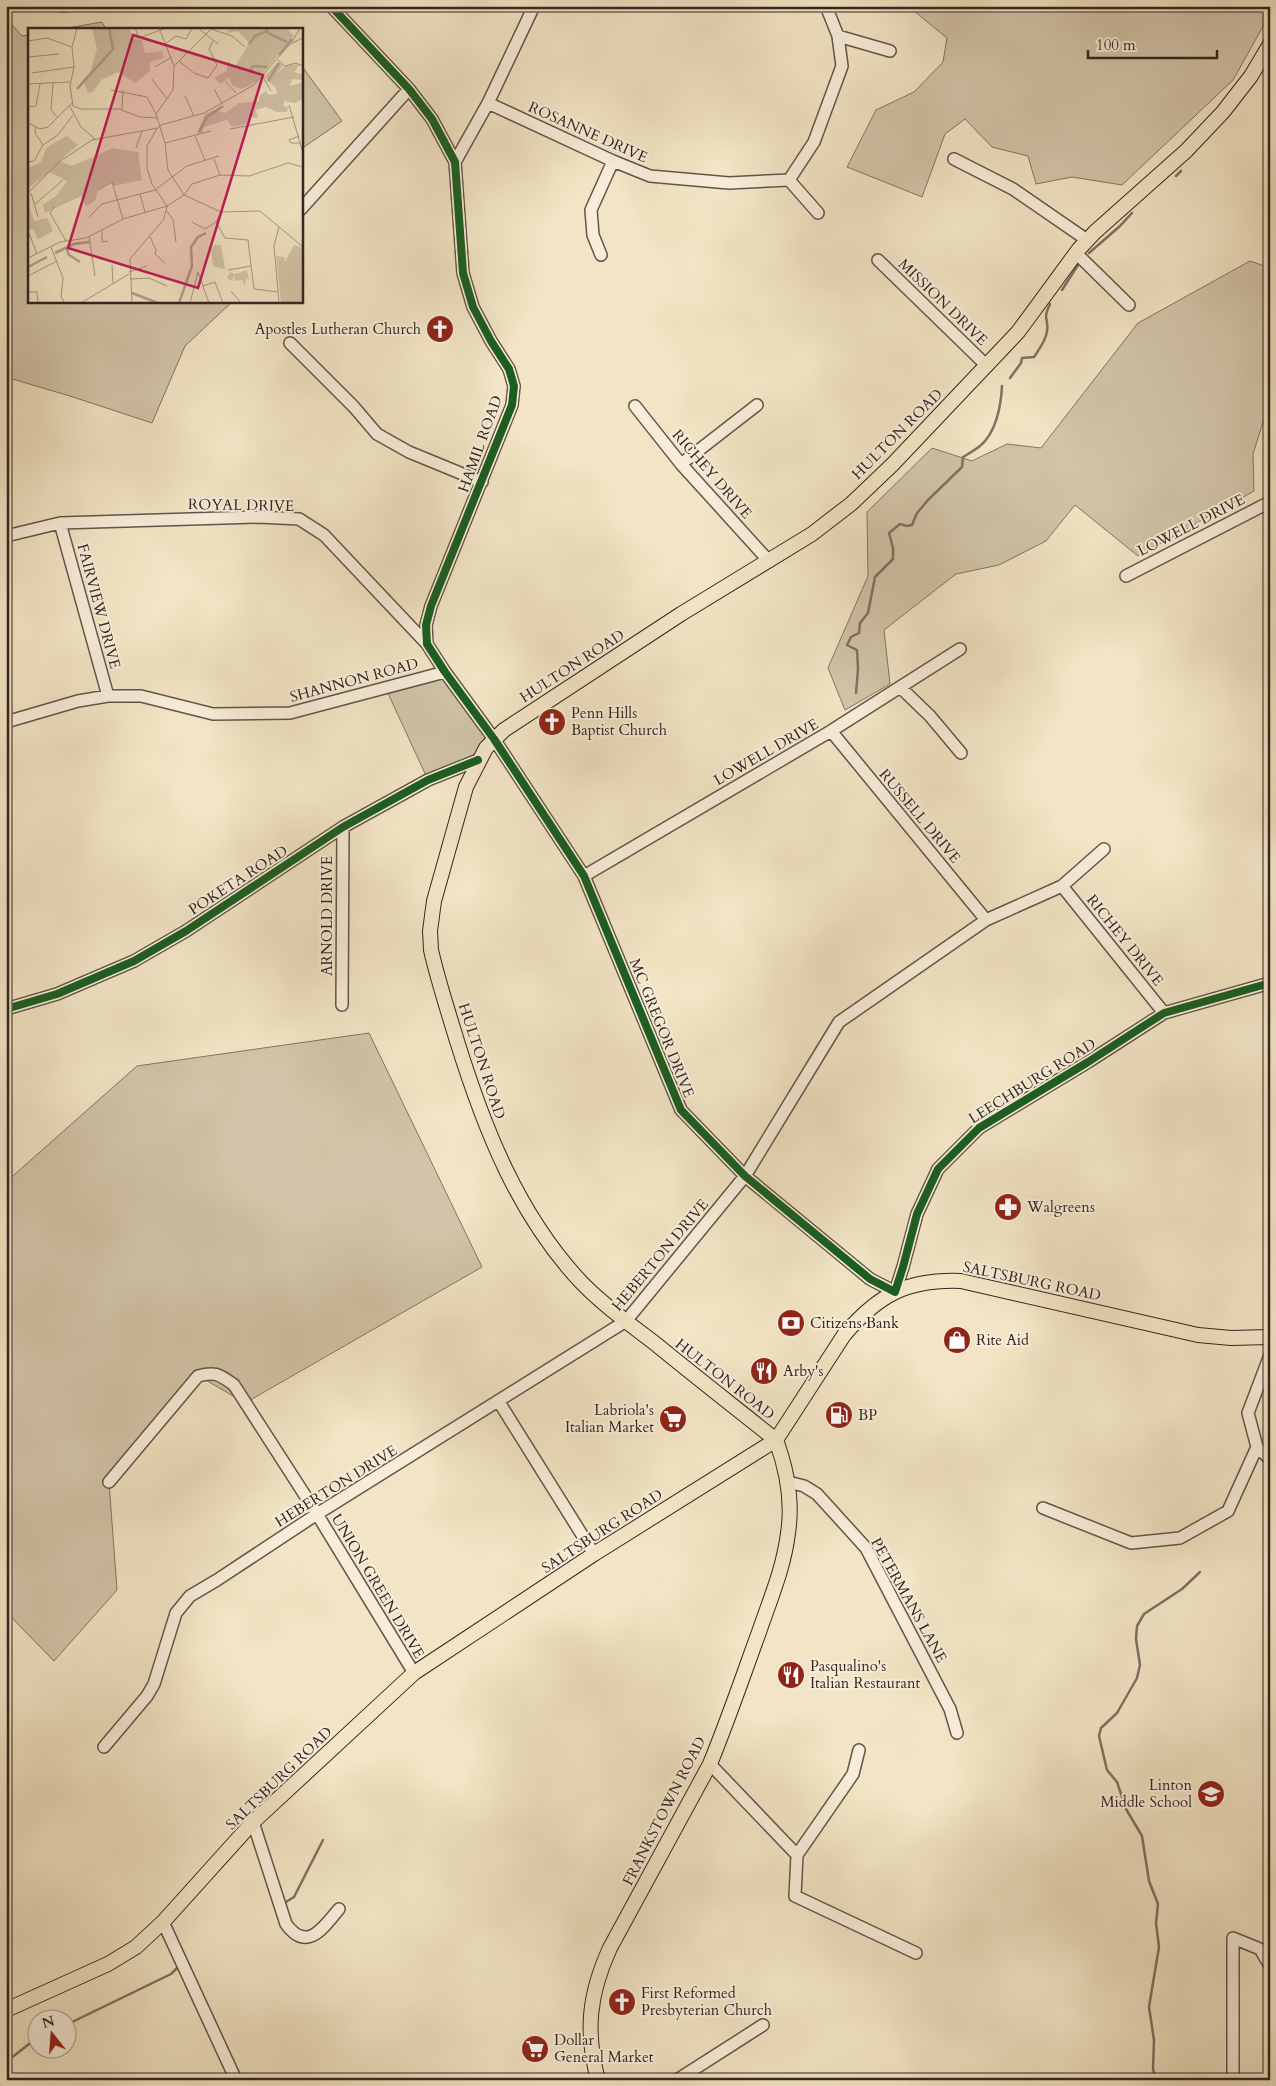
<svg xmlns="http://www.w3.org/2000/svg" width="1276" height="2086" font-family="Cardo,serif">
<style>
.green{fill:#d2c4a8;stroke:#827464}
.lines{fill:none;stroke-linecap:round;stroke-linejoin:round}
.stream{stroke:#7f7161;stroke-width:2.5}
.minor-casing{stroke:#635549;stroke-width:14}
.major-casing{stroke:#332520;stroke-width:16}
.minor{stroke:#f7edd9;stroke-width:11}
.major{stroke:#f2e4c4;stroke-width:14}
.cycleway-casing{stroke:#f7edd9;stroke-width:11}
.cycleway{stroke:#1b5e20;stroke-width:8}
.labels{text-anchor:middle;stroke-width:4;stroke-linejoin:round;paint-order:stroke}
.street-label{font-size:15px;fill:#332520;stroke:#f7edd9}
.poi-label{font-size:15px;fill:#332520;stroke:#f7edd9;text-anchor:start}
.inset-river{fill:none;stroke:#b1a38c;stroke-width:2.5}
.inset-road{fill:none;stroke:#a69882;stroke-width:1}
.view{fill:#c2185b;fill-opacity:0.15;stroke:#c2185b;stroke-width:2.5}
.inset-edge{fill:none;stroke:#332520;stroke-width:2.5}
</style>
<rect width="100%" height="100%" fill="#f2e4c4"/>
<filter id="stains"><feTurbulence type="fractalNoise" baseFrequency=".004" numOctaves="4"/><feColorMatrix values="0 0 0 0 .2 0 0 0 0 .09 0 0 0 0 .02 0 0 0 .5 -.17"/></filter>
<radialGradient id="worn" r=".72"><stop offset=".6" stop-color="#630" stop-opacity="0"/><stop offset="1" stop-color="#630" stop-opacity=".3"/></radialGradient>
<path class="green" d="M908,6H942L953,11L959,6H1270V14L1233,80L1122,185L1072,177L1036,184L1028,156L992,147L965,119L945,134L922,197L847,167L876,110L914,92L943,62L947,38Z
M6,18L22,36L29,35V301H233L185,346L152,423L73,397L6,377Z
M102,22L106,29H62Z
M301,65L342,121L301,149Z
M1250,261L1270,268V412L1266,413L1253,454L1254,491L1138,556L1075,505L1046,541L999,565L956,574L884,630L890,684L845,710L828,668L868,576L867,512L932,448L972,461L1007,444L1041,448L1138,323Z
M445,672L494,739L478,760L428,780L386,689Z
M369,1033L482,1267L245,1403L199,1376L109,1482L117,1590L54,1661L6,1612V1182L137,1066Z"/>
<g class="lines">
<path class="stream" d="M1176,176L1181,171
M1089,253L1120,226L1132,213
M1062,290L1078,265
M1010,378L1021,363L1022,358L1034,357C1039,349 1046,341 1047,331C1049,317 1042,321 1050,304
M856,693L858,669L857,650L847,645L851,637L859,633L860,623L868,613L875,577L893,559V548L889,533L900,524L907,526L912,525L917,513L928,500L962,467L963,457C968,454 975,450 980,446C996,433 1001,406 1002,386
M286,1902L294,1897L323,1840
M68,2024L171,1974L179,1966
M6,2062L38,2037
M1156,2080L1153,2069L1154,2040L1149,2007L1159,1947L1156,1923L1158,1904L1149,1881L1142,1836L1126,1809L1117,1782L1107,1770L1099,1736L1101,1728L1117,1713L1137,1678L1140,1665L1136,1639L1137,1626L1144,1614L1182,1589L1200,1572"/>
<g class="minor-casing">
<path id="minor" d="M62,6H67
M331,6L409,89L432,119L455,162L463,273L473,307L491,341L509,369L514,386L512,405L431,606L426,625L427,644L445,672L494,739L584,876L681,1110L745,1176L870,1279L895,1292L903,1267L917,1214L938,1169L979,1128L1088,1062L1164,1013L1270,983
M838,36L890,51
M488,103L613,161L650,176L729,183L789,180L814,142L842,66L838,36L826,6
M954,159L1013,189L1087,240
M455,162L488,103L534,6
M789,180L818,213
M301,209L409,89
M1076,253L1129,305
M601,255L593,235L591,210L613,161
M878,260L987,366
M290,343L354,407L377,434L409,452L482,482
M635,406L681,464L768,560
M681,464L757,405
M60,523L108,696
M6,536L60,523L259,517L299,519L324,535L427,644
M1126,576L1270,502
M900,687L930,716L961,753
M6,722L78,701L108,696H141L213,714L290,713L445,672
M831,731L986,920
M584,876L831,731L960,649
M1062,886L1164,1013
M342,1005L343,827
M6,1009L57,994L134,961L186,931L343,827L428,780L478,760
M1270,1355L1248,1413L1257,1447L1270,1459
M499,1402L594,1554
M109,1482L198,1376C216,1371 220,1375 234,1385L317,1514L414,1673
M788,1482L804,1486L817,1494L866,1548L950,1709L957,1733
M1043,1508L1131,1543L1180,1538L1228,1511L1257,1447
M104,1747L147,1696L154,1684L176,1613L190,1596L217,1580L317,1514L626,1321L745,1176L839,1022L986,920L1062,886L1104,849
M710,1764L797,1855L795,1896L916,1953
M253,1822L286,1924C307,1953 323,1928 339,1909
M797,1855L853,1774L859,1750
M163,1922L236,2080
M677,2080L763,2025
M1233,2080V1938L1260,1949L1270,1966"/>
</g>
<g class="major-casing">
<path id="major" d="M776,1440C736,1408 696,1377 657,1345C631,1325 603,1305 581,1282C518,1215 484,1128 457,1041C448,1011 438,981 431,950L430,931L434,901L466,787L486,748L504,730L681,614L812,534L851,504L892,465L1018,332L1079,249L1095,232L1186,151L1223,112L1251,76L1270,44
M6,2010L108,1964L136,1947L163,1922L253,1822L414,1673L594,1554L776,1440L844,1335C878,1295 907,1279 961,1281L1198,1335L1231,1338L1270,1337
M598,2080C585,2031 589,1994 610,1948L710,1764C728,1720 743,1676 759,1632C770,1600 784,1567 788,1533C793,1501 787,1470 776,1440"/>
</g>
<use href="#minor" class="minor"/>
<use href="#major" class="major"/>
<g class="cycleway-casing">
<path id="cycleway" d="M331,6L409,89L432,119L455,162L463,273L473,307L491,341L509,369L514,386L512,405L431,606L426,625L427,644L445,672L494,739L584,876L681,1110L745,1176L870,1279L895,1292L903,1267L917,1214L938,1169L979,1128L1088,1062L1164,1013L1270,983
M6,1009L57,994L134,961L186,931L343,827L428,780L478,760"/>
</g>
<use href="#cycleway" class="cycleway"/>
</g>
<defs>
<g id="church-disc" transform="scale(1.4375)"><circle r="9.5" fill="#8f2418" stroke="#f7edd9"/><path d="M-1.2-6h2.4v3.5h3.3v2.4h-3.3V6h-2.4V-.1h-3.3v-2.4h3.3Z" fill="#fff"/></g>
<g id="pharmacy-disc" transform="scale(1.4375)"><circle r="9.5" fill="#8f2418" stroke="#f7edd9"/><path d="M-2-6h4v4h4v4h-4v4h-4v-4h-4v-4h4Z" fill="#fff"/></g>
<g id="bank-disc" transform="scale(1.4375)"><circle r="9.5" fill="#8f2418" stroke="#f7edd9"/><path d="M-6-4H6V4H-6ZM0-2.3a2.3 2.3 0 1 0 0 4.6a2.3 2.3 0 1 0 0-4.6Z" fill="#fff"/></g>
<g id="shop-disc" transform="scale(1.4375)"><circle r="9.5" fill="#8f2418" stroke="#f7edd9"/><path d="M-5-2.5h2.3a2.7 3.5 0 0 1 5.4 0H5L5.5 6h-11ZM-1.5-2.5h3a1.5 2.3 0 0 0-3 0Z" fill="#fff"/></g>
<g id="restaurant-disc" transform="scale(1.4375)"><circle r="9.5" fill="#8f2418" stroke="#f7edd9"/><path d="M-5-6h1v4h1v-4h1v4h1v-4h1v5L-1.5 .5V6h-2V.5L-5-1ZM5-6V6H3V1.5H1.5Q1.5-4 5-6Z" fill="#fff"/></g>
<g id="fuel-disc" transform="scale(1.4375)"><circle r="9.5" fill="#8f2418" stroke="#f7edd9"/><path d="M-5.5-6h7V0h2V4h1.3V-2.5L3-4.5l.8-.8L6-3V5H2.5V1h-1V6h-7ZM-4.2-4.7v3.2H.2V-4.7Z" fill="#fff"/></g>
<g id="supermarket-disc" transform="scale(1.4375)"><circle r="9.5" fill="#8f2418" stroke="#f7edd9"/><path d="M-6-5.5h2.5l.6 2H6L4.5 2H-2.5L-4.4-4H-6ZM-1.5 3.2a1.3 1.3 0 1 0 .1 0ZM3 3.2a1.3 1.3 0 1 0 .1 0Z" fill="#fff"/></g>
<g id="school-disc" transform="scale(1.4375)"><circle r="9.5" fill="#8f2418" stroke="#f7edd9"/><path d="M0-5L7-2L0 1L-7-2ZM-4 1L0 2.5L4 1V4Q0 6-4 4Z" fill="#fff"/></g>
</defs>
<g fill-rule="evenodd">
<use href="#church-disc" x="440" y="329"/>
<use href="#church-disc" x="552" y="722"/>
<use href="#pharmacy-disc" x="1008" y="1207"/>
<use href="#bank-disc" x="791" y="1323"/>
<use href="#shop-disc" x="957" y="1340"/>
<use href="#restaurant-disc" x="764" y="1371"/>
<use href="#fuel-disc" x="839" y="1415"/>
<use href="#supermarket-disc" x="673" y="1419"/>
<use href="#restaurant-disc" x="791" y="1675"/>
<use href="#school-disc" x="1211" y="1794"/>
<use href="#church-disc" x="622" y="2002"/>
<use href="#supermarket-disc" x="535" y="2049"/>
</g>
<g class="labels">
<g class="street-label">
<text transform="translate(588 132) rotate(24)" y="5">ROSANNE DRIVE</text>
<text transform="translate(943 302) rotate(44)" y="5">MISSION DRIVE</text>
<text transform="translate(897 434) rotate(-45)" y="5">HULTON ROAD</text>
<text transform="translate(480 444) rotate(-70)" y="5">HAMIL ROAD</text>
<text transform="translate(712 474) rotate(49)" y="5">RICHEY DRIVE</text>
<text transform="translate(241 505) rotate(1)" y="5">ROYAL DRIVE</text>
<text transform="translate(1191 525) rotate(-27)" y="5">LOWELL DRIVE</text>
<text transform="translate(99 606) rotate(75)" y="5">FAIRVIEW DRIVE</text>
<text transform="translate(572 666) rotate(-33)" y="5">HULTON ROAD</text>
<text transform="translate(354 680) rotate(-15)" y="5">SHANNON ROAD</text>
<text transform="translate(766 752) rotate(-30)" y="5">LOWELL DRIVE</text>
<text transform="translate(920 816) rotate(50)" y="5">RUSSELL DRIVE</text>
<text transform="translate(238 880) rotate(-33)" y="5">POKETA ROAD</text>
<text transform="translate(327 916) rotate(-90)" y="5">ARNOLD DRIVE</text>
<text transform="translate(1125 940) rotate(51)" y="5">RICHEY DRIVE</text>
<text transform="translate(662 1028) rotate(68)" y="5">MC GREGOR DRIVE</text>
<text transform="translate(482 1061) rotate(72)" y="5">HULTON ROAD</text>
<text transform="translate(1032 1081) rotate(-32)" y="5">LEECHBURG ROAD</text>
<text transform="translate(660 1255) rotate(-50)" y="5">HEBERTON DRIVE</text>
<text transform="translate(1032 1281) rotate(12)" y="5">SALTSBURG ROAD</text>
<text transform="translate(725 1379) rotate(38)" y="5">HULTON ROAD</text>
<text transform="translate(336 1486) rotate(-32)" y="5">HEBERTON DRIVE</text>
<text transform="translate(602 1531) rotate(-33)" y="5">SALTSBURG ROAD</text>
<text transform="translate(378 1586) rotate(59)" y="5">UNION GREEN DRIVE</text>
<text transform="translate(909 1600) rotate(61)" y="5">PETERMANS LANE</text>
<text transform="translate(279 1778) rotate(-44)" y="5">SALTSBURG ROAD</text>
<text transform="translate(664 1811) rotate(-63)" y="5">FRANKSTOWN ROAD</text>
</g>
<g class="poi-label">
<text x="421" y="334" text-anchor="end">Apostles Lutheran Church</text>
<text x="571" y="718">Penn Hills<tspan x="571" dy="17">Baptist Church</tspan></text>
<text x="1027" y="1212">Walgreens</text>
<text x="810" y="1328">Citizens Bank</text>
<text x="976" y="1345">Rite Aid</text>
<text x="783" y="1376">Arby's</text>
<text x="654" y="1415" text-anchor="end">Labriola's<tspan x="654" dy="17">Italian Market</tspan></text>
<text x="858" y="1420">BP</text>
<text x="810" y="1671">Pasqualino's<tspan x="810" dy="17">Italian Restaurant</tspan></text>
<text x="1192" y="1790" text-anchor="end">Linton<tspan x="1192" dy="17">Middle School</tspan></text>
<text x="641" y="1998">First Reformed<tspan x="641" dy="17">Presbyterian Church</tspan></text>
<text x="554" y="2045">Dollar<tspan x="554" dy="17">General Market</tspan></text>
</g>
</g>
<g transform="translate(28 28)">
<rect width="275" height="275" fill="#f2e4c4"/>
<path d="M64,0H101L106,11L114,12L117,25L134,23L136,30L122,34V43L107,55L90,44L73,52L65,64L60,65L55,52L62,44L69,21ZM201,0H258L266,8L228,54L214,61L205,58L200,49L193,56L186,50L199,43V33L207,39L221,15L210,3L199,5ZM250,34L255,37L248,46L257,38L272,36L266,44L275,47V52L264,51L262,58L275,54L274,71L267,75L256,73L255,78L260,79L259,84H249L238,79L228,82L230,90L221,89L218,96L204,99L199,92L176,99L174,105L169,106L177,86L186,82L197,85L211,75L231,73V68L238,63L240,67L249,66L248,60L236,49ZM39,108L50,117L31,133L44,138L85,120L110,124L114,152L86,158L82,154L70,162L67,173L58,178L53,168L17,185L15,177L28,168L39,153L22,144L0,160V140L13,134L19,119ZM0,174L6,193L19,190L25,203L10,211L5,201L0,202ZM186,217H193L197,241L185,238L183,222ZM266,217L275,220V275H253L248,228L256,229L257,234ZM219,242L221,251H218L217,258L214,252L207,253L206,247L204,253L199,250L202,244L207,246Z" fill="#d2c4a8"/>
<path class="inset-river" d="M239,0L240,5L259,14M221,16L227,8L239,3M251,27L264,11M222,43L225,38L239,39M240,53L251,35M49,61L85,21L81,0M171,104L179,89L195,78M38,219L41,227L52,234M27,225L46,216L61,214M0,239L19,229M104,265L130,275M151,275L164,238L163,219L170,209L178,205"/>
<path class="inset-road" d="M49,0L44,19L46,39L42,58L45,78L53,81H91L112,89L129,90M107,0L111,10L138,0M131,0L146,38L145,62L128,86L137,115L140,142L156,167L164,156L192,147L221,148L260,135L275,139M170,0L190,16M0,13L19,10L44,19M264,14L272,0M137,16L148,8L158,11L164,0M0,29L31,26M250,32L257,38L268,35L275,38M151,33L166,45L180,50L189,37L181,21L185,13M147,37L183,1L204,8L217,19M127,39L144,29M4,45L46,39M235,49L243,63M124,51L139,71M197,53L208,65M25,55L23,82L29,89M0,56L42,54M186,61L194,75M83,62L119,69L128,86M157,68L166,88M41,77L53,99L67,111M261,77L275,125M0,79L8,78L12,56M94,82L95,62M0,95L12,101L20,99L44,75M8,99L7,105L15,117M202,101L266,89M167,108L177,132M271,108L261,112L263,115H272M137,115L183,103M108,120L114,103M186,131L192,147M0,134L6,133L15,117L30,107L45,87M70,162L84,154L95,191M0,165L31,134L64,112L130,100M3,165L10,189M112,166L117,184M7,176L35,152M139,178L124,156L119,140V118L128,102L133,97L176,85L226,57L262,16L275,10M26,179L22,185L38,213M139,183L145,192L148,214M193,184L188,194L197,210L220,212L223,238L200,242M61,189L74,176L127,162L159,138L191,128M164,194L177,201L188,194M251,199L246,218L251,275M74,202V214L80,213M1,205L9,226M61,208L67,248M122,209L128,222L127,226L137,235M23,219L35,250L33,269L37,275M0,230L32,214L58,210L95,191L139,178L156,167L193,184L232,183L275,219M84,237L85,255M223,238L226,261L250,264M101,244L119,238M170,244L181,275M0,248L29,233M102,251L121,250L139,258M175,258L187,254L195,275M203,263L213,275M0,264H9L10,275M53,275L101,246M104,275L102,231L136,191L139,178M162,275L170,244"/>
<path class="view" d="M105,7L235,47L170,260L40,220Z"/>
<rect width="275" height="275" class="inset-edge"/>
</g>
<rect width="1276" height="2086" fill="none" stroke="#f2e4c4" stroke-width="25"/>
<rect x="8" y="8" width="1261" height="2071" fill="none" stroke="#332520" stroke-width="2.5"/>
<rect x="12" y="12" width="1251" height="2061" fill="none" stroke="#332520"/>
<g transform="translate(52 2034) rotate(343)"><circle r="24" fill="#f7edd9" stroke="#a99d8f"/>
<path d="M0-4L9 19L0 12L-9 19Z" fill="#8f2418"/>
<text y="-8" font-size="14" font-weight="bold" text-anchor="middle" fill="#332520">N</text>
</g>
<path d="M1088 50v8h129v-8" fill="none" stroke="#332520" stroke-width="2.5"/>
<text x="1096" y="50" font-size="15" fill="#332520" stroke="#f7edd9" stroke-width="4" paint-order="stroke">100 m</text>
<rect width="100%" height="100%" filter="url(#stains)"/>
<rect width="100%" height="100%" fill="url(#worn)"/>
</svg>
